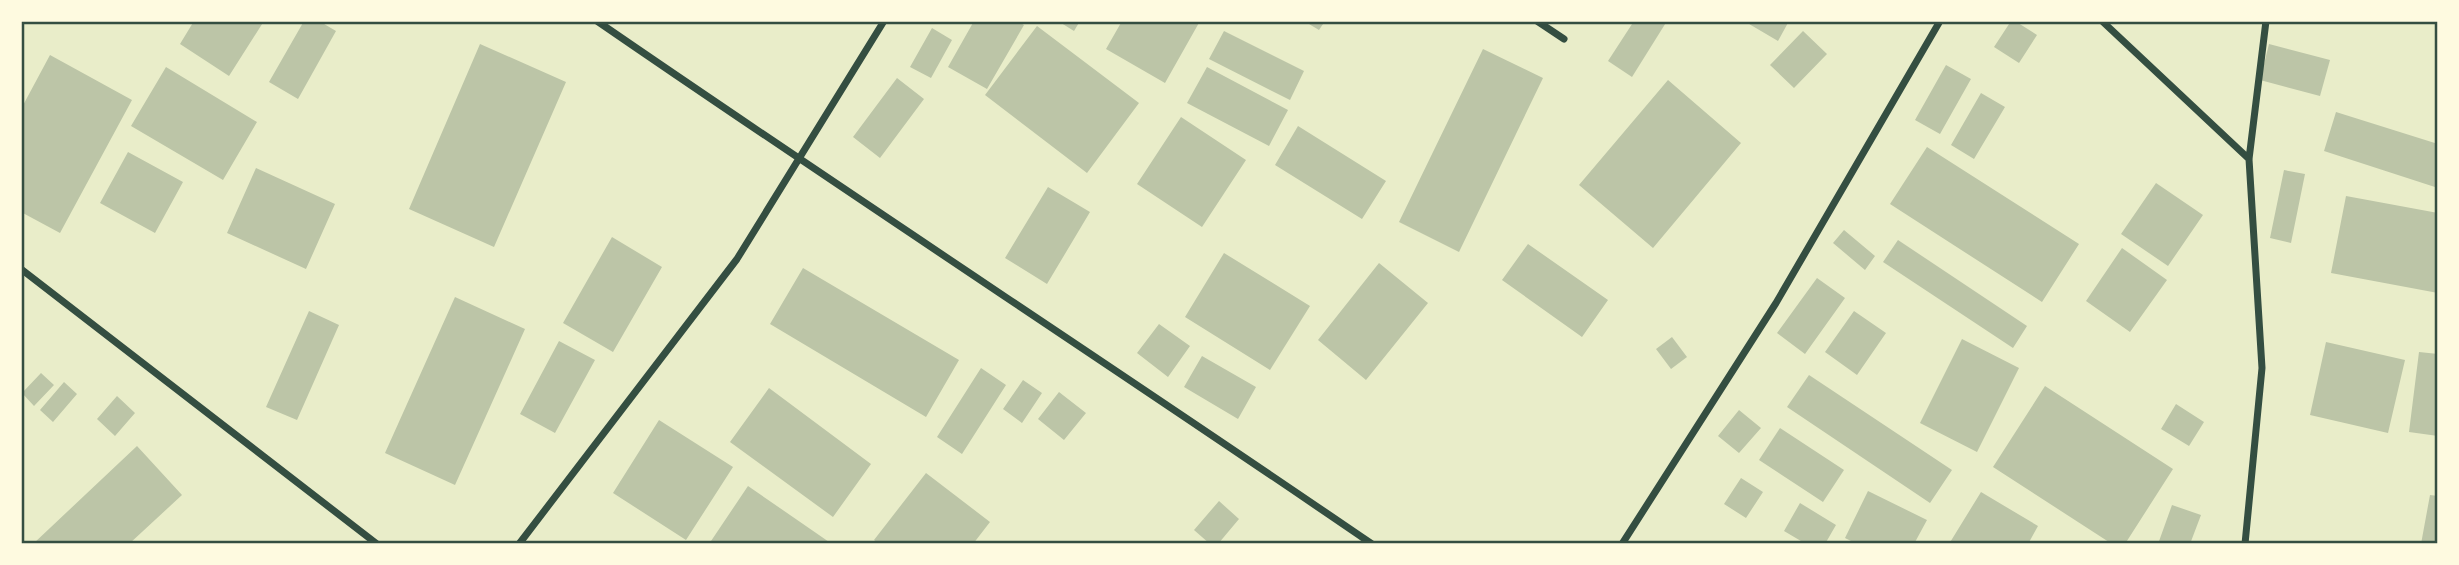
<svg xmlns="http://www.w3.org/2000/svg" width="2459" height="565" font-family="Lato,sans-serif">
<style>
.building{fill:#bcc5a7}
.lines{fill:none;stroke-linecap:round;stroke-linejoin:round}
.minor{stroke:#344e41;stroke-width:7}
.neatline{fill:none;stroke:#344e41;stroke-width:2.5}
</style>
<rect width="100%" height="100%" fill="#e9edc9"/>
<path class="building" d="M194,21H264L229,76L180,44Z
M304,21H319L336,31L298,99L269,82Z
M974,21H1017L1024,25L987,89L948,67Z
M1058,21H1080L1074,31Z
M1122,21H1200L1165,83L1106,49Z
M1304,21H1325L1319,30Z
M1634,21H1667L1632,77L1608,61Z
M1744,21H1789L1778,41Z
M2011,21H2015L2037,35L2019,63L1994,47Z
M1037,26L1139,103L1087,173L985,95Z
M932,28L952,40L931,78L910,67Z
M1224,31L1304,71L1290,100L1209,59Z
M1803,31L1827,54L1794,88L1770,65Z
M480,44L566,82L494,247L409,209Z
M2269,44L2330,60L2320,96L2260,80Z
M1483,49L1543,78L1459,252L1399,222Z
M50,55L132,100L60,233L21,212V109Z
M1946,65L1971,79L1940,134L1915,120Z
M166,67L257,122L223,180L131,126Z
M1207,67L1288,110L1269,146L1187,103Z
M897,78L924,99L880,158L853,137Z
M1668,80L1741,143L1653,248L1579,185Z
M1981,93L2005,107L1974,159L1951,145Z
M2336,112L2438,144V188L2324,151Z
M1181,117L1246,160L1202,227L1137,184Z
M1298,126L1386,181L1362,219L1275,165Z
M1927,147L2079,244L2042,302L1890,204Z
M128,152L183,182L155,233L100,203Z
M256,168L335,204L306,269L227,233Z
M2284,170L2305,174L2291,243L2270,238Z
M2156,183L2203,215L2168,266L2121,234Z
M1048,187L1090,212L1047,284L1005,258Z
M2346,196L2438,213V293L2331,273Z
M1844,230L1875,256L1865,270L1833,243Z
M612,237L662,267L613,352L563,323Z
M1898,240L2027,326L2013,348L1883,262Z
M1528,244L1608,300L1582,337L1502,280Z
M2122,248L2167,280L2130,332L2086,301Z
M1224,253L1310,306L1270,370L1185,317Z
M1379,263L1428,303L1366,380L1318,340Z
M803,268L959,360L926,417L770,324Z
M1817,278L1845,298L1805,354L1777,333Z
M455,297L525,329L455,485L385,453Z
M309,311L339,325L297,420L266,407Z
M1854,311L1886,333L1857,375L1825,352Z
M1159,324L1190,346L1168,377L1137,353Z
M1672,337L1687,357L1671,369L1656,349Z
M1962,339L2019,368L1977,452L1920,423Z
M559,341L595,360L555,433L520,414Z
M2326,342L2405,360L2388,433L2310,415Z
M2419,352L2438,354V436L2409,432Z
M1202,356L1256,387L1238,419L1184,387Z
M981,368L1006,385L962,454L937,437Z
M41,373L54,385L34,406L22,393Z
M1809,375L1952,470L1930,503L1787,407Z
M1023,380L1042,393L1022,423L1003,409Z
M64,382L77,394L53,422L40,410Z
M2045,386L2173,469L2125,544H2112L1993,467Z
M769,388L871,464L833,517L730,442Z
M1059,392L1086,413L1064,440L1038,419Z
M117,396L135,413L115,436L97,419Z
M2176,404L2204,422L2189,446L2161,429Z
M1739,410L1761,428L1739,453L1718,436Z
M659,420L733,467L686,540L613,493Z
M1780,428L1844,470L1823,502L1759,460Z
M137,446L182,495L129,544H33Z
M926,473L990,522L973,544H879L874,540Z
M1741,478L1763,492L1746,518L1724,504Z
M748,486L832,544H709Z
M1868,491L1927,520L1914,544H1857L1845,538Z
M1981,492L2038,526L2028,544H1949Z
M2430,495L2438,496V544H2421Z
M1219,501L1239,519L1218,544H1210L1194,530Z
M1800,503L1836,525L1825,544H1806L1784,531Z
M2172,505L2201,515L2190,544H2158Z"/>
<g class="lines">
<path class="minor" d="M597,21C854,198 1115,368 1372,544
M1537,21L1564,39
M2102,21L2249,159
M21,269L377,544
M519,544L737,259L884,21
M1622,544L1776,303L1940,21
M2245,544L2262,368L2249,159L2266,21"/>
</g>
<rect width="2459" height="565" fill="none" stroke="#fefae0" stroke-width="46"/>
<rect x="23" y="23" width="2413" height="519" class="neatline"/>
</svg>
